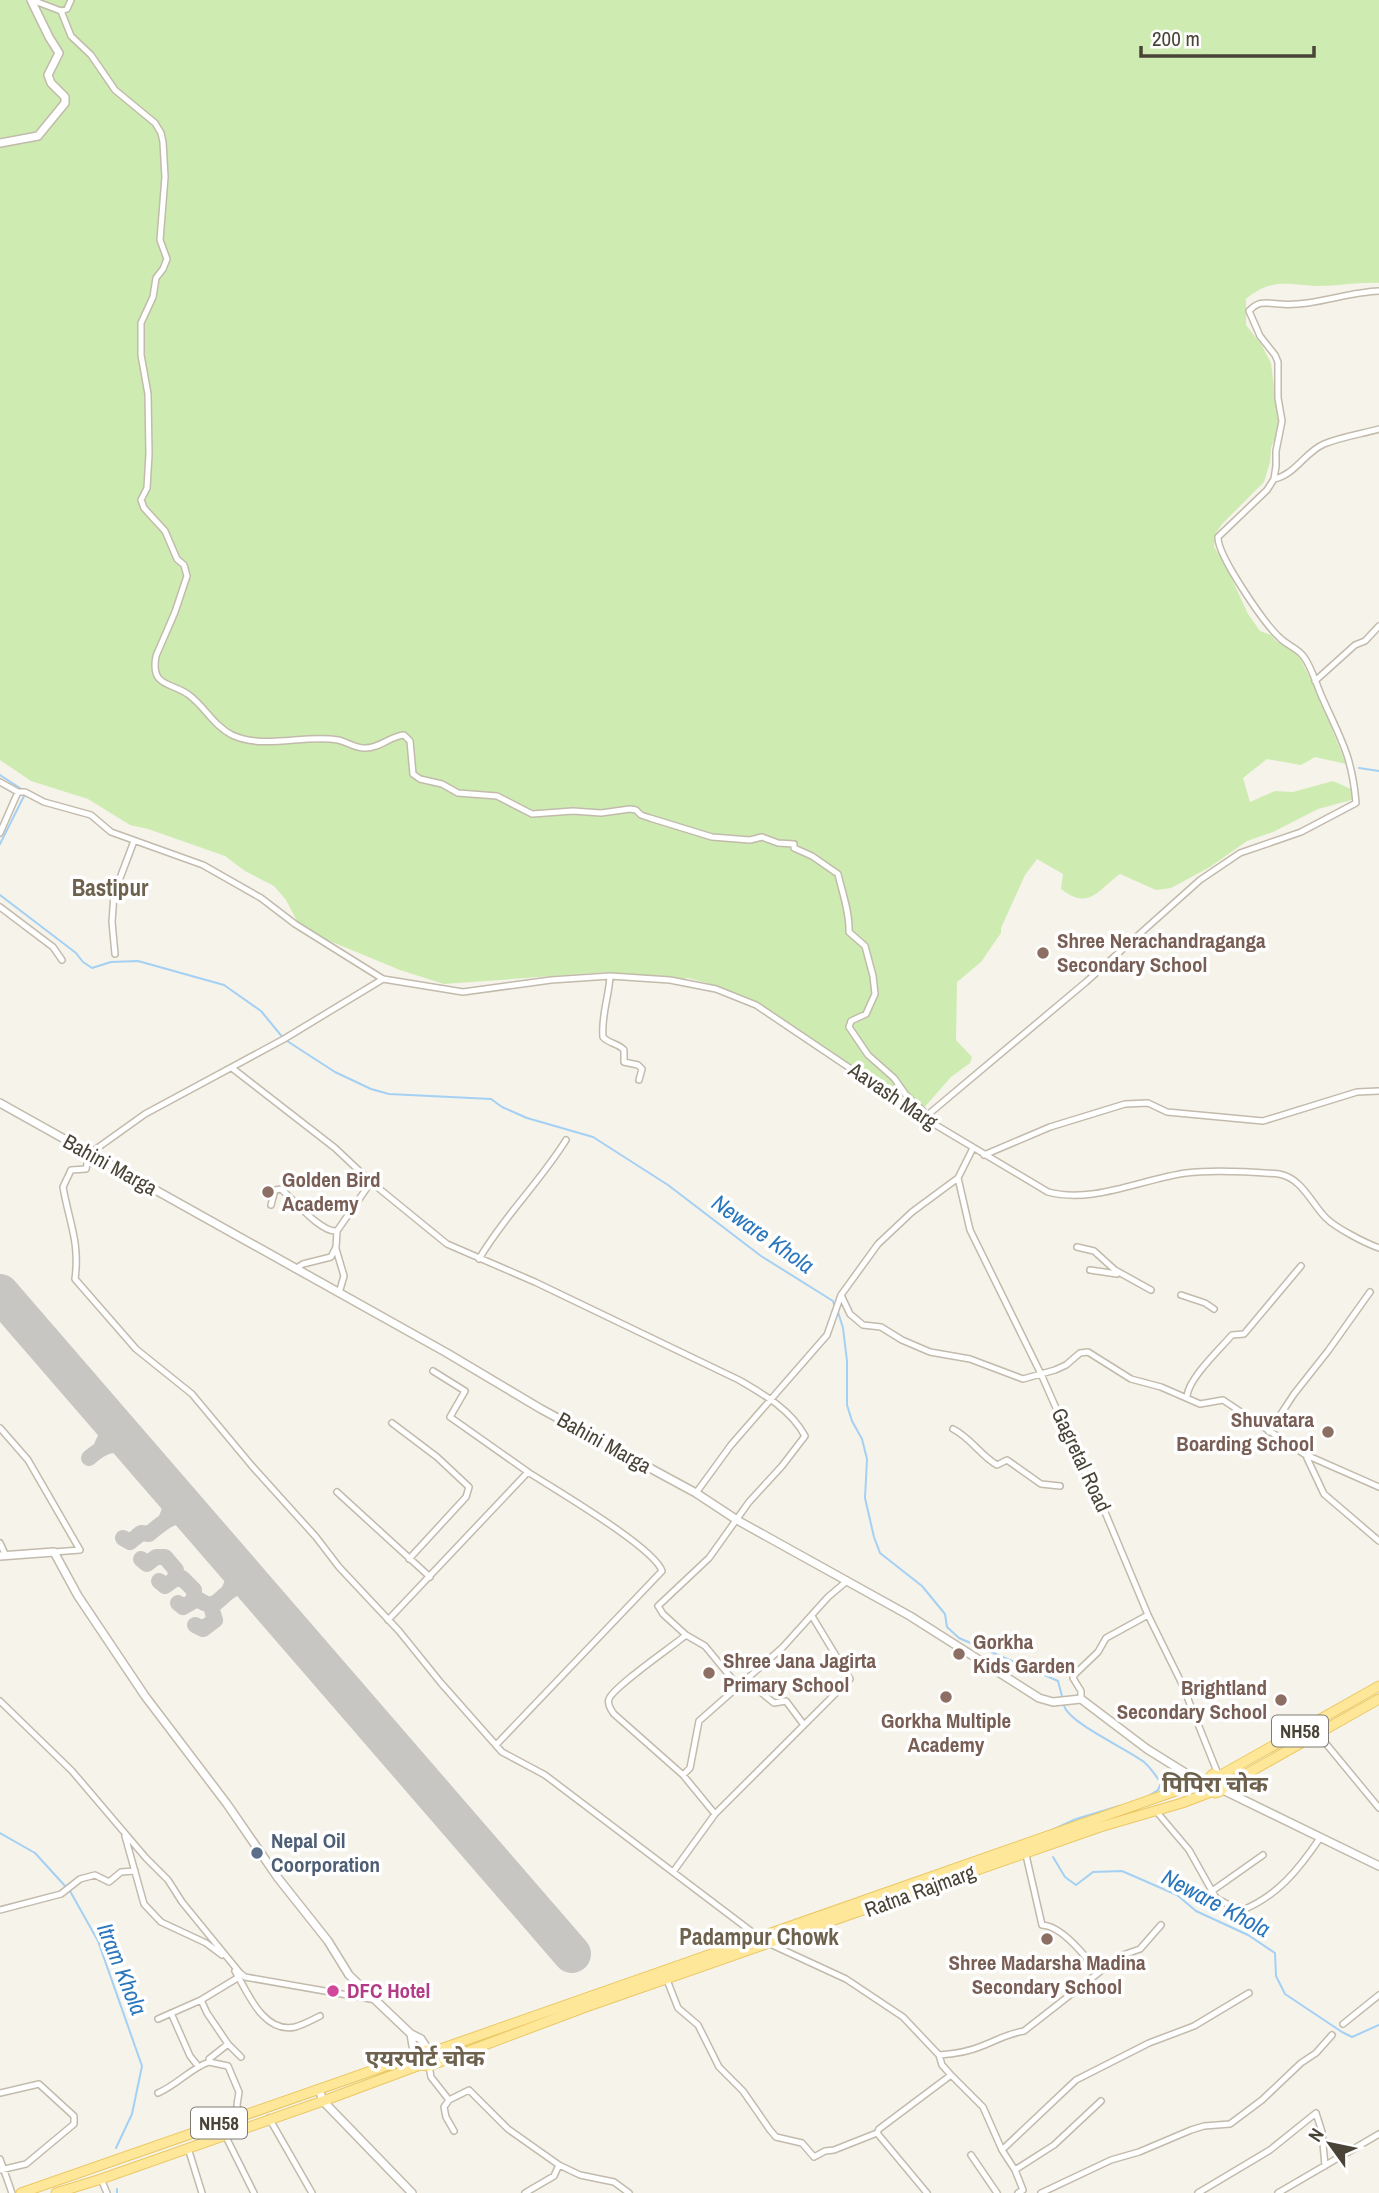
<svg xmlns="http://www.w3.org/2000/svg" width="1379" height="2193" font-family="'Archivo Narrow','Noto Sans Devanagari',sans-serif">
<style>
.green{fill:#ceebb1}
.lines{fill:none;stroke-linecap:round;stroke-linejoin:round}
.stream{stroke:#a4d0f4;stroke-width:2}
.taxiway{stroke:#c8c6c2;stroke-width:16}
.runway{stroke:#c8c6c2;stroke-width:38}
.minor-casing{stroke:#c2bbac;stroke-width:8}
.tertiary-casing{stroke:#c2bbac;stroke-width:10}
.primary-casing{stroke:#eac864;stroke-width:11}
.minor{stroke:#fff;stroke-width:5}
.tertiary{stroke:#fff;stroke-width:7}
.primary{stroke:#ffe799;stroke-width:9}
.education-dot{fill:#8d6e63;stroke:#fff;stroke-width:2.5}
.service-dot{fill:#5c6f8a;stroke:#fff;stroke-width:2.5}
.hotel-dot{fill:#d1479c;stroke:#fff;stroke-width:2.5}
.labels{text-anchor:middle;stroke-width:7;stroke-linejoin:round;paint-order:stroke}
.shield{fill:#fff;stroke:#807c73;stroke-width:2}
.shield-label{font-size:19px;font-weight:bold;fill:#4a4437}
.education-label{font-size:21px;font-weight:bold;fill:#785e54;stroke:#fff;text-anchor:start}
.street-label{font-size:21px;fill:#4a4437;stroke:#fff}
.service-label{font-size:21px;font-weight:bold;fill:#4e5e75;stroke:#fff;text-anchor:start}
.hotel-label{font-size:21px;font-weight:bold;fill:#b23c85;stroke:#fff;text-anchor:start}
.neighbourhood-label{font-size:23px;font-weight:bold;fill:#6e624e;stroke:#fff}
.water-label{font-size:23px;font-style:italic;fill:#2a77bd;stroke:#fff}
</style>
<rect width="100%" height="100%" fill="#f6f3ea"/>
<path class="green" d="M0,0H1379V283C1359,282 1339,286 1318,286C1287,285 1273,277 1246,299V325L1261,344L1271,363L1279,427L1271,448L1270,462L1264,482L1222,524L1216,533L1214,547L1225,564L1248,614L1260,631L1271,635L1277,642L1291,648L1300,658L1317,692L1346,764L1315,757L1301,765L1267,759L1243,778L1250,802L1275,791L1293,792L1333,781L1351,789L1355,799L1318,809L1273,832L1247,841L1210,867L1171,888L1156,890L1120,874C1098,890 1089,911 1061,889L1063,874L1037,859L1025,875L1001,928V933L981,962L957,982L956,1040L972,1057L970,1063L951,1077L922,1110L755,1004L707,983L688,978L666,983L641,976L608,972L444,984L400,970L320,937L297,921L286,900L274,886L245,871L225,856L148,829L130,825L88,799L31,781L0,760Z"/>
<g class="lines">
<path class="stream" d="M1359,768L1379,771
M0,775L23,790
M0,844L25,794
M0,895L76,953L83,962L92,968L111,962L138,961L224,985L261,1011L284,1039L335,1072L371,1089L389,1094L491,1099L502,1107L527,1118L593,1137L668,1185L761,1256L833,1301L835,1307
M838,1312L843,1328L847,1361V1405L852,1421L862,1439L867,1459L865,1498L874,1537L880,1553L922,1586L945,1614L947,1627L959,1638L1058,1681L1063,1700
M1064,1705C1067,1722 1127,1749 1144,1762C1151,1768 1156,1776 1161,1783L1158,1790L1150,1795
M1052,1830L1076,1819L1119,1806
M0,1833L35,1853L66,1887
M1053,1857L1065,1877L1076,1885L1093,1872L1122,1871L1177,1895L1196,1911L1248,1935L1275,1953L1276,1976L1285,1994L1342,2032L1352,2037L1379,2025
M70,1891L98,1941L142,2066L132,2114L116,2148
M117,2189V2193"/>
<path class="taxiway" d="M101,1448L108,1433L107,1416
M89,1458C106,1443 115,1442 136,1450
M166,1520L172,1505L167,1486
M123,1538L130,1542L141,1533L149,1534C165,1520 178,1509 198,1522
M141,1559L147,1564L156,1557H165L176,1570L175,1579
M159,1581L165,1586L175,1579L182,1578L194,1590V1600
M229,1591L236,1575L232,1560
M178,1603L183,1607L197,1599C200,1600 203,1603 207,1604C223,1609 226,1574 260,1593
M195,1625L203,1629L215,1620L212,1610L214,1604"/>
<path class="runway" d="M0,1293L572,1954"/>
<g class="minor-casing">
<path id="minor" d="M32,0L61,11
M71,0L67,9L61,11L71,36L91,55L115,90L155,123L161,133L163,142L165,177L160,240L167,259L163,269L156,278L153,297L141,323V355L148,394L149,454L147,488L141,500L144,508L165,531L177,559L184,565L187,576L175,612L156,656C150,688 172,682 189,695C205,707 214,726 232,735C265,750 304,734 338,740C347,742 355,748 364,748C379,749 390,736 404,735L410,741L413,774L420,779L442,784L458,793L497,796L532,814L573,811L601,813L630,809L636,810L641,815L650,818L712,837L750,840L762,837L778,843L794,844V848L812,856L838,874C842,892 850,913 849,932L865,946L873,976L875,994L866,1014L851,1021L849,1027L868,1055L894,1078L906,1095L923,1111L924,1118L1086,982L1200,880L1240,853L1301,832L1356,803C1352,755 1340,738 1322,697C1316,684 1312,668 1304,657C1298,648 1286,645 1279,637C1264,623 1217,555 1218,537L1267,490L1274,479L1276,466V451L1282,421L1278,398V362L1275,355L1260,336L1249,311C1259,300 1266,303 1279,304C1313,307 1346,292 1379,291
M1274,479C1295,475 1305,452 1324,444C1341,437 1361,434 1379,429
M1315,681L1355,645L1365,641L1379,626
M0,782L18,792H25L44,802L91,815L111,832L203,865L261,898L295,924L383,979L463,992L551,980L610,976L670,980L716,989L756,1005L924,1118L1048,1192C1093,1204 1142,1179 1186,1173C1211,1170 1253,1172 1279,1174C1302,1178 1311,1203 1326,1218C1336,1228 1365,1243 1379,1248
M0,833L18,792
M0,907L53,947L62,960
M115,954L112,922L114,894L134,841
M610,976C609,997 601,1015 603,1037C609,1044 618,1043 624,1050V1062L638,1065L642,1069L639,1080
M383,979L284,1039L145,1114L89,1154L86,1169L71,1170L63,1187C69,1222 80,1242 75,1279L136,1349L192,1394L252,1466L316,1537L339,1567L399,1631L441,1683L502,1752L545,1775L760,1938
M232,1068L335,1148L371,1182L447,1244L535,1282L739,1380C765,1395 791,1410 805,1436L782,1466L749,1502L709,1558L658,1606L663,1614L686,1635C673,1646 613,1687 609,1699C607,1704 611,1710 614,1714L683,1775L715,1814
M973,1148L958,1178L970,1230L1041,1374L1083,1469L1102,1505L1148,1615L1182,1684L1218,1774
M984,1155L1050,1127L1125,1104L1148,1103L1167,1112L1263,1121L1357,1092L1379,1091
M271,1205L275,1190L281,1189C294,1200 321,1233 337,1231L371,1182
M1077,1247L1094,1251L1115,1270L1151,1290
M336,1249L344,1276L339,1293
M479,1259C504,1216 540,1182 566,1140
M295,1269L303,1264L331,1257L336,1247L337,1231
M1090,1270L1117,1274
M841,1295L850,1314L863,1325L881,1327L902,1340L930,1352L970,1359L1023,1379L1055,1370L1066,1365L1080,1353L1088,1352L1131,1379L1161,1387L1200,1404L1223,1400L1304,1454L1379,1487
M1181,1295L1205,1303L1214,1309
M1187,1396C1189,1378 1219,1350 1232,1335L1244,1334L1301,1266
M392,1423L437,1457L469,1487L466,1497L409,1559
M0,1428L28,1460L80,1550L54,1552
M953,1429C971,1438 980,1455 997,1465L1007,1460L1041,1484L1060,1486
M1269,1432L1294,1394L1328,1351L1370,1292
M1307,1458L1324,1494L1379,1541
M337,1492L430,1577
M696,1493L731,1445L827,1335L841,1295L878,1244L912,1212L958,1178
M0,1543L6,1556
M388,1620L528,1472L450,1417L465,1391L433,1371
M686,1635L705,1646L738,1686
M747,1681L774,1703L786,1701L804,1725
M1081,1699V1691L1073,1678L1075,1674L1098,1652L1106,1638L1148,1615
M0,1701L72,1771L146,1858L168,1880L182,1902L240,1973L245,1977L376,2000
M1318,1734L1379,1808
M496,1745L662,1571C654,1547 554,1489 528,1472
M683,1775L690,1768L699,1721L783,1647L828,1597L847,1581
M1156,1811L1189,1850L1216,1898L1240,1911C1277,1897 1299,1869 1320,1838
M125,1836L144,1904L161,1922L206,1943L222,1955
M1026,1855L1042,1925C1062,1926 1087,1957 1097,1973
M673,1872L715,1814L850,1679L812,1616
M1212,1891L1263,1855
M0,1910L61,1894L80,1879L95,1875L109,1882L121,1872L135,1871
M768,1943L846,1979L903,2017L939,2055L942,2065L951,2075L983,2107L1002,2150L1015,2170L1023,2190L1018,2193
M235,1971C247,1991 263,2034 295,2027C303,2025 312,2020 320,2016
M667,1980L678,2008L698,2025L719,2067L743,2091L770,2130L776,2137L802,2143L814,2157L825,2151L834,2150L877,2133L927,2193
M201,2000L239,1977
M171,2013L190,2056L198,2066
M158,2019L201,2000L207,2013L228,2044L209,2059V2062L228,2066L239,2092L237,2105L239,2116
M1343,2024L1379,1995
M228,2044L241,2057
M939,2055C954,2054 968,2052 982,2046C998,2040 1006,2034 1024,2031L1120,1956L1140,1949L1161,1925
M429,2066L431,2077L449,2100L469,2090L508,2129L559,2165L580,2175L614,2182L629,2193
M0,2093L39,2084L74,2116V2124L26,2164L0,2170
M158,2093C177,2085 191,2068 209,2062
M449,2100L444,2107L446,2117L454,2131
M269,2118L312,2193
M222,2123L225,2135L254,2193
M877,2133L879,2129L951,2075
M188,2148L202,2193
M1002,2150L1076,2080L1149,2043L1194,2026L1249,1993
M971,2155L997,2193
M0,2159L12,2193
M1015,2170L1054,2145L1101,2101
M101,2179L107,2193
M525,2193L554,2176L559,2165
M1041,2193L1111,2160L1139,2152L1191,2130L1204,2126L1230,2124L1262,2100L1301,2063L1316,2053L1332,2035
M1198,2193L1270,2150L1316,2113L1322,2132L1325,2166
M1278,2193L1379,2134"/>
</g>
<g class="tertiary-casing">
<path id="tertiary" d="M0,143L38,136L65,103V97L51,83L48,75L59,53L49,37L31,0
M0,1103L447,1353L541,1409L696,1493L737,1520L910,1616L1039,1698L1053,1702L1081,1699L1147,1749L1200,1782
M0,1556L54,1552L78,1596L145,1696L227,1804L278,1878L328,1941L349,1975L411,2034L421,2039L428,2050
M1223,1790L1379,1866
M411,2034L413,2046L417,2055
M319,2089L323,2101L412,2193"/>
</g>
<g class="primary-casing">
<path id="primary" d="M1221,1775L1379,1686
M1225,1786L1379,1699
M432,2052L1207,1780L1213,1774L1224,1778C1227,1786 1223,1792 1215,1793L1208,1789L1207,1780
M417,2055V2060L420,2065L429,2066L583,2008L1100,1827L1182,1803L1211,1792
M21,2193L417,2055L421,2050H428L434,2057
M56,2193L101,2179L323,2101L420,2065"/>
</g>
<use href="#minor" class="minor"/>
<use href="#tertiary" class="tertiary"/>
<use href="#primary" class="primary"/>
</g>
<g class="education-dot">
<circle cx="1043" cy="953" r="7"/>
<circle cx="268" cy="1192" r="7"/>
<circle cx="1328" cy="1432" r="7"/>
<circle cx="959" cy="1654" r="7"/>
<circle cx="709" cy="1673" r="7"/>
<circle cx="946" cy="1697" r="7"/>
<circle cx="1281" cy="1700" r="7"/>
<circle cx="1047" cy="1939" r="7"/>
</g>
<circle class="service-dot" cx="257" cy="1853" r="7"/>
<circle class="hotel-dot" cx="333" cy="1991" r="7"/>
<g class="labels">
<g class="shield">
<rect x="1272" y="1715.5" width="56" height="31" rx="5"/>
<rect x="191" y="2107.5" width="56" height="31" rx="5"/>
</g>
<g class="shield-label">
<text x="1300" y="1738">NH58</text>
<text x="219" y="2130">NH58</text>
</g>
<g class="education-label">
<text x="1057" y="948">Shree Nerachandraganga<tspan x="1057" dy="24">Secondary School</tspan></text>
<text x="282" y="1187">Golden Bird<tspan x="282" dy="24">Academy</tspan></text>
<text x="1314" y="1427" text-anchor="end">Shuvatara<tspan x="1314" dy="24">Boarding School</tspan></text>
<text x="973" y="1649">Gorkha<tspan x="973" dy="24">Kids Garden</tspan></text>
<text x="723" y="1668">Shree Jana Jagirta<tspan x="723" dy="24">Primary School</tspan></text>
<text x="1267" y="1695" text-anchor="end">Brightland<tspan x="1267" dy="24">Secondary School</tspan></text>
<text x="946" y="1728" text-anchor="middle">Gorkha Multiple<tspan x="946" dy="24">Academy</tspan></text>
<text x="1047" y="1970" text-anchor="middle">Shree Madarsha Madina<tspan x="1047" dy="24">Secondary School</tspan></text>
</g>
<g class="street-label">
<text transform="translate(893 1096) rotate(34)" y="7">Aavash Marg</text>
<text transform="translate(110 1165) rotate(29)" y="7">Bahini Marga</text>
<text transform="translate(604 1443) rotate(29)" y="7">Bahini Marga</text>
<text transform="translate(1081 1460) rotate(65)" y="7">Gagretal Road</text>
<text transform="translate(920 1891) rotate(-20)" y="7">Ratna Rajmarg</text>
</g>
<g class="service-label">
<text x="271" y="1848">Nepal Oil<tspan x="271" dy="24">Coorporation</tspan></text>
</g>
<g class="hotel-label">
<text x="347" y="1998">DFC Hotel</text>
</g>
<g class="neighbourhood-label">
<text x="110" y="896">Bastipur</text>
<text x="1215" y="1792">पिपिरा चोक</text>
<text x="759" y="1945">Padampur Chowk</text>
<text x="425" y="2066">एयरपोर्ट चोक</text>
</g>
<g class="water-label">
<text transform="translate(763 1234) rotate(35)" y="8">Neware Khola</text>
<text transform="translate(1216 1903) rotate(28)" y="8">Neware Khola</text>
<text transform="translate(122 1969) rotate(68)" y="8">Itram Khola</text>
</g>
</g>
<g transform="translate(1330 2144) rotate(303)" stroke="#ffffff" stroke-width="5" paint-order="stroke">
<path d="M0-5L12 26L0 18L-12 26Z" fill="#4a4437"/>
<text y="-10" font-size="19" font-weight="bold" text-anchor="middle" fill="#4a4437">N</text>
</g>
<path d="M1141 46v10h173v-10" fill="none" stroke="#4a4437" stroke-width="3.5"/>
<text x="1152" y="46" font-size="21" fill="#4a4437" stroke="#ffffff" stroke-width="5" paint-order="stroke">200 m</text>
</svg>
